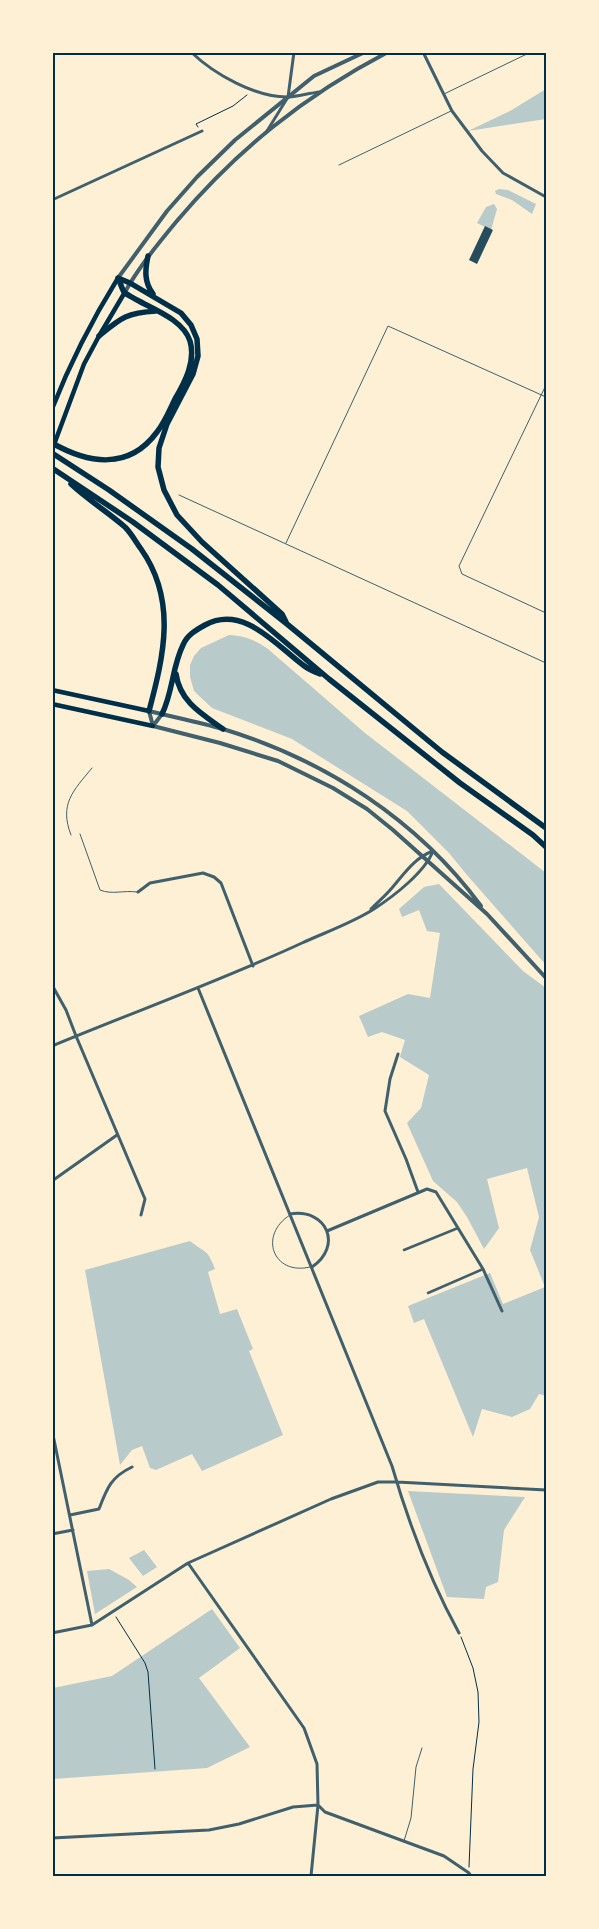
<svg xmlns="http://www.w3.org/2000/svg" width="599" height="1929" font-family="'Work Sans',sans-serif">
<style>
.green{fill:#b9caca}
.building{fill:#264d5e}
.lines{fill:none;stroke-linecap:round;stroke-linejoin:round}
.path{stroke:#003049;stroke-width:1}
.service{stroke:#3f606c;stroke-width:1}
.pedestrian{stroke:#3f606c;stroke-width:2.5}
.minor{stroke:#3f606c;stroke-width:3}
.tertiary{stroke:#3f606c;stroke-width:4}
.secondary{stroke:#003049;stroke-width:4.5}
.motorway{stroke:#003049;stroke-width:5.5}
.neatline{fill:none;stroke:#003049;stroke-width:2}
</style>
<rect width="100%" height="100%" fill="#fdf0d5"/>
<path class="green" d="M546,89V119L468,131L510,111Z
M499,189L508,190L536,204L532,214L512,200L496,194L495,191Z
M494,204L497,209L491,230L477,223L486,207Z
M229,635C245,636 255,640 268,649L365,733L546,873V965L467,875L449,853L407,811L292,739L212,708L194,691L190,677V665L194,656L201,648Z
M439,884L523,971L546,988V1396L539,1394L530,1409L512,1417L482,1409L473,1437L424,1319L414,1323L408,1306L490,1273L503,1304L545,1287L530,1250L539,1217L527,1168L487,1179L499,1228L484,1249L467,1217L457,1202L433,1181L407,1123L421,1108L429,1075L400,1057L405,1040L382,1032L368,1037L359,1016L408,994L430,998L440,933L427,931L419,910L402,917L399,909L424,887Z
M190,1241C206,1254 207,1248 215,1269L208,1272L220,1314L237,1309L253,1349L249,1351L283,1435L202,1471L192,1454L156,1470L150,1468L142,1446L132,1450L120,1465L85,1270Z
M408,1491L525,1497L504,1530L498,1582L486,1587L484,1599L447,1597Z
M144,1550L157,1567L143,1576L129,1558Z
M109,1569L129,1580L137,1587L95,1614L87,1571Z
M212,1609L240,1648L199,1678L250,1747L207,1768L53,1779V1688L112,1676Z"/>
<path class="building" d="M485,226L493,230L477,264L469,260Z"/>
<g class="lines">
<path class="path" d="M198,127L196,124L233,106L247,95
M116,1617L145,1663L148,1672L155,1769
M461,1637L473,1668L478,1692L479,1722L473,1769L469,1867"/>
<path class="service" d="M444,94L531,52
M339,165L451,111
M546,385L459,566L462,574L546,613
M179,495L546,663
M286,543L388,326L546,397
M80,834L100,890C112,895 124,890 137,892
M71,835C59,804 73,791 92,768
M290,1215C258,1235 273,1276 310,1267
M404,1841L411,1818L416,1767L422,1748"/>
<path class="pedestrian" d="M404,1250L458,1228
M428,1293L483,1269"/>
<path class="minor" d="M191,52C214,74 256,98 289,97C299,96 310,93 320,92
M423,52L452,111L482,151L503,173L546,197
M267,131L288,97L294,52
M52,200L202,131
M138,892L150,883L203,873L214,877L221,883L253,966
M371,909C378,902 385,896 391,889C404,874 414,858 433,851
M52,985L66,1010L76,1036L145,1199L141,1215
M198,988L392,1466C408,1521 431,1582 459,1633
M52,1046C136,1011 220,981 302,943C326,932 352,923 374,909C394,896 425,872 433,851
M398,1054L390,1079L385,1111L406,1159L418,1192
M52,1181L117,1135
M290,1214C327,1208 343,1246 312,1267
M327,1231L427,1189L436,1192L483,1269L502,1311
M52,1430L92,1625
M70,1515L99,1509C107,1488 111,1477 132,1467
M52,1534L73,1530
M188,1563L304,1728L317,1764L318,1805L311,1876
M52,1633L92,1625L188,1563L331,1499L378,1482H397L546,1490
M318,1805L325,1812L444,1856L469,1873L471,1876
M52,1838L209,1830L239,1824L293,1807L318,1805"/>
<path class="tertiary" d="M118,278L167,211L197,177L235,140L314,76L365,52
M125,292C139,267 157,245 176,222C237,150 304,96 388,52
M153,726L220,743L278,761L333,788L367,809L393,830L487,914L546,978
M153,726L149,711C173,717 199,722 223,729C325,760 418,820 481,906
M153,726L162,714"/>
<path class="secondary" d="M52,409C70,363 92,320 118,278
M52,450L84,364L99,336L125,292
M52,690L149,711
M52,704L153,726"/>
<path class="motorway" d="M148,256C145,270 144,282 153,294
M118,278L130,283L181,313L191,325L197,339L198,356L193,374L167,424L159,448L158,467L164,490L177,515L202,542L282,614L286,622
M99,336C121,318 126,313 156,311
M52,443C89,464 129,470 157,432C165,422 170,409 175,399C185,382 196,361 190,341C183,320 155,310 137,300C134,298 127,295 124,292C122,289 120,282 118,278
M52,453L109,490L192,549L287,624L442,752L546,828
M52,468L133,522L218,585L329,679L460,783L533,835L546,847
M71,484C88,500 108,512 125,527C131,533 136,542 141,549C177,600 164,655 149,711
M176,674C180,702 202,714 223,729
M162,714C173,692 172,667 183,645C187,635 196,630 205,625C243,604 276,645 303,665C308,669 315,672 320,674"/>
</g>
<rect width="599" height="1929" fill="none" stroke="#fdf0d5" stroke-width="108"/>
<rect x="54" y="54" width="491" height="1821" class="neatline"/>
</svg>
